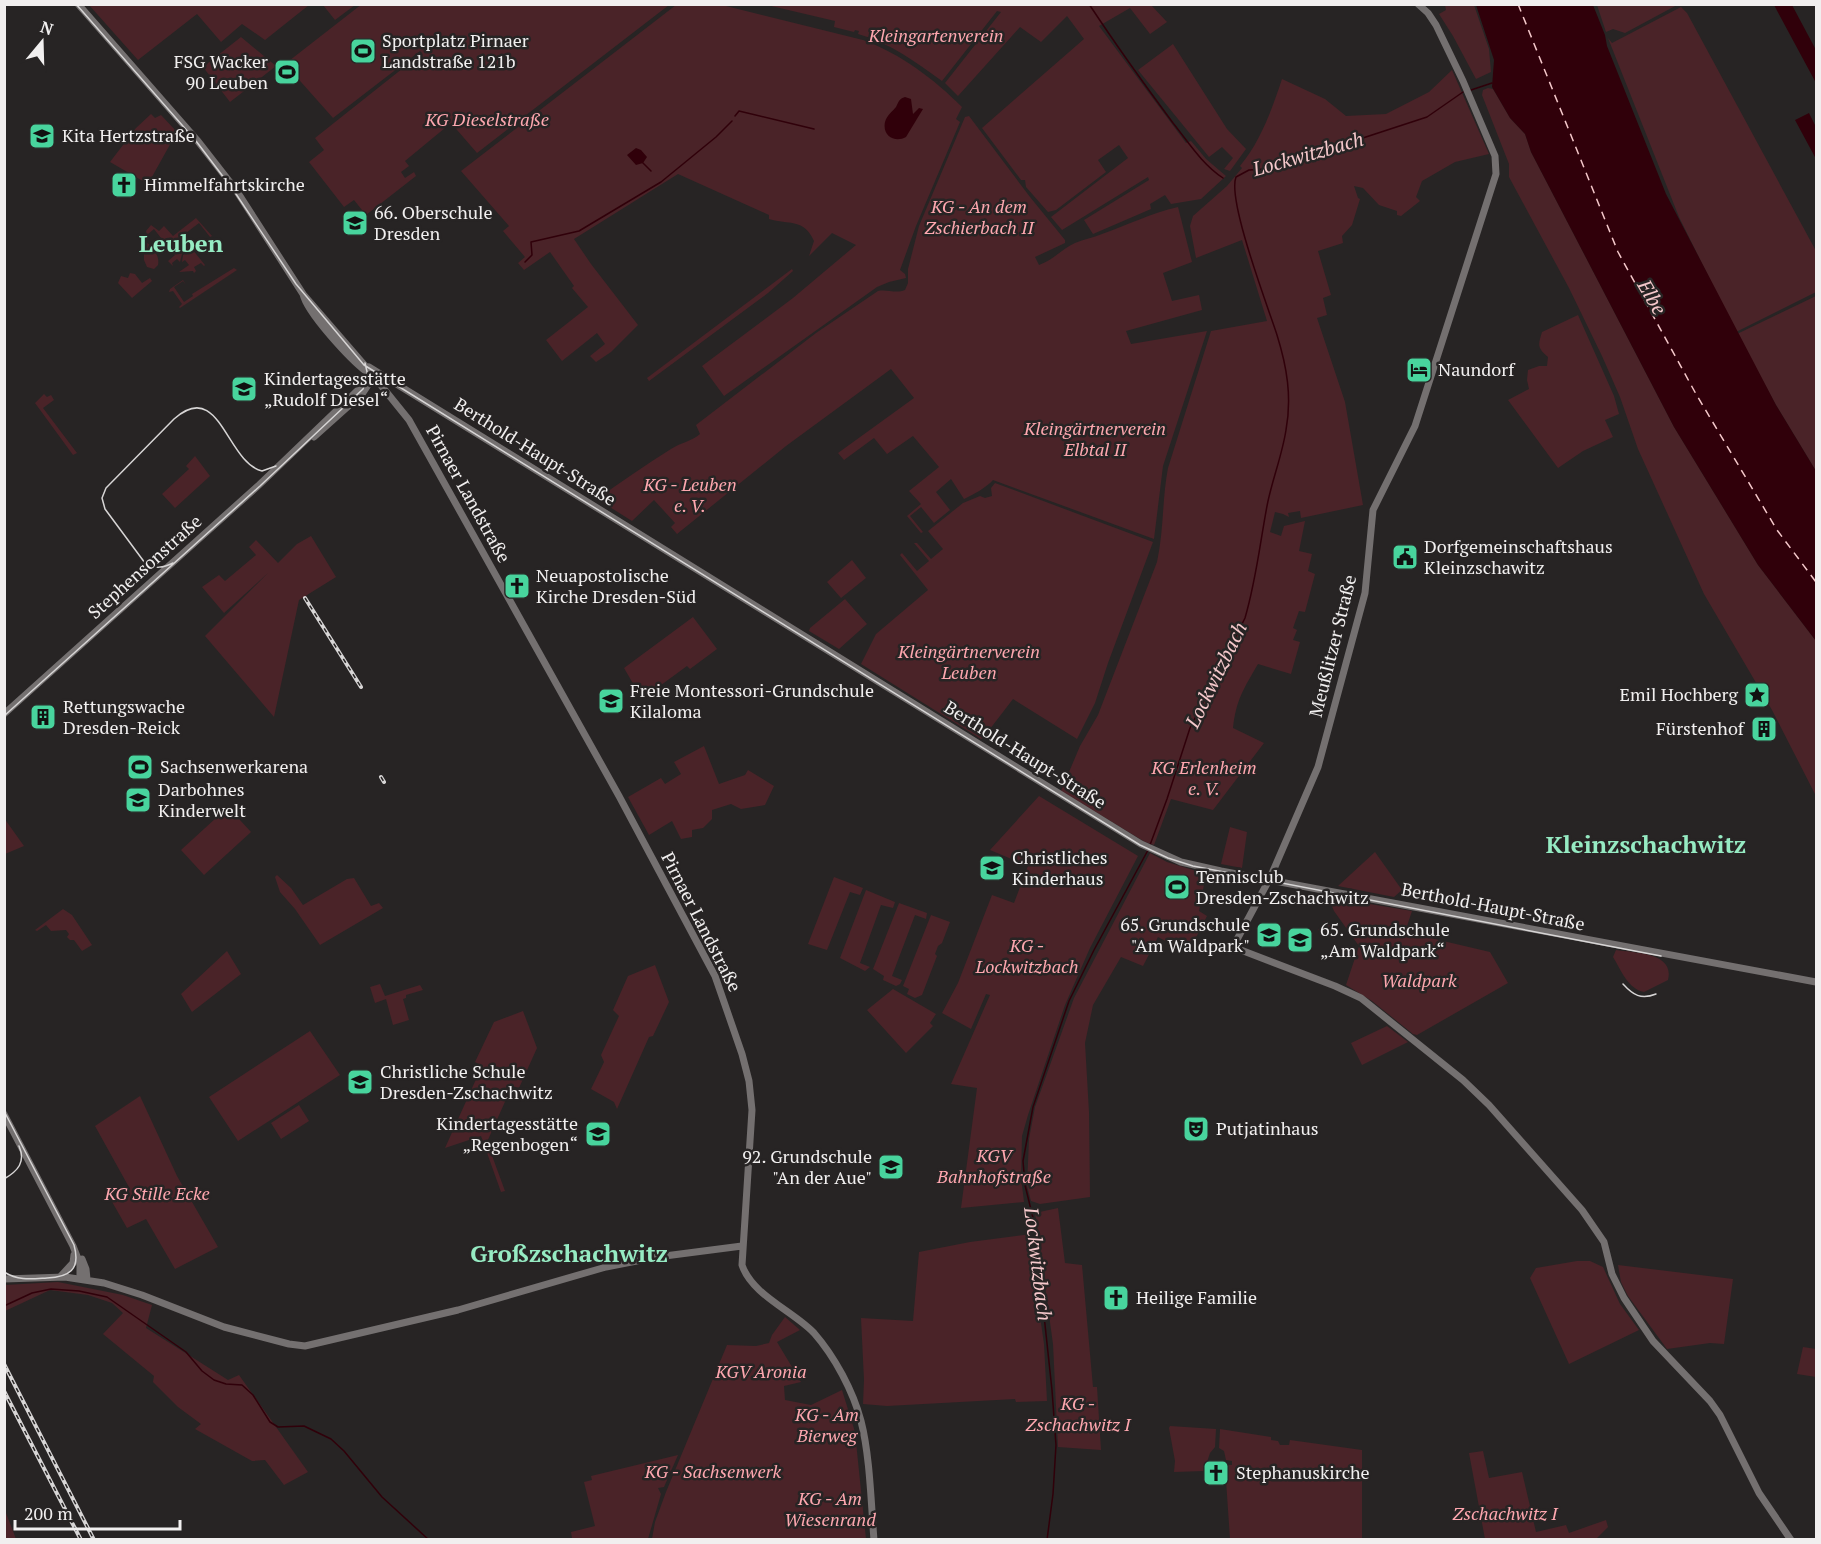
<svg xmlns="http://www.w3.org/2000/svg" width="1821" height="1544" font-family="'PT Serif',serif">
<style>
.green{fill:#4a2328}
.water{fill:#30000a}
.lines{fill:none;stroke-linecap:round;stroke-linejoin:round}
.stream{stroke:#30000a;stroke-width:1.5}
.ferry{stroke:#f5c8cb;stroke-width:1.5;stroke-dasharray:8 6;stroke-linecap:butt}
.tertiary{stroke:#747070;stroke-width:7}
.tram{stroke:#d7d5d5;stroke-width:1.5}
.rail-casing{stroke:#d7d5d5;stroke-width:4}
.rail{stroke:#272424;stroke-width:1.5;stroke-dasharray:4.5;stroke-linecap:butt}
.labels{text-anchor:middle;stroke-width:5;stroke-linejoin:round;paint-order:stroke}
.park-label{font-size:18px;font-style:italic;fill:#fea7af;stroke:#272424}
.poi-label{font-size:18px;fill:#f1efef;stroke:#272424;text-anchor:start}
.street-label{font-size:18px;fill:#f1efef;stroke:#272424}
.water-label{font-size:20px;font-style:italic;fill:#f5c8cb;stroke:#272424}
.district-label{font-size:24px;font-weight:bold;fill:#96ebc3;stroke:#272424}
</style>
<rect width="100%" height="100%" fill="#272424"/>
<path class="green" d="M362,4H669V5L477,153L451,123L405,161L409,166L401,172L405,178L414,172L416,176L366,215L354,200L344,207L309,162L324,150L315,138L422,53L420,51L333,118L285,64Z
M89,5H309L265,40L242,24L221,42L197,14L138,60Z
M323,5H355L335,20Z
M676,5H722L863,40C901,54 934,79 962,107L956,119L960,122L916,226L900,270L905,274L906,278L889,282L877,287L724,396L702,366L793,298L856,245L832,233L809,256L814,241C804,218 789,225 769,219V215L678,174L574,239L591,264L638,325L611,352L596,362L590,356L605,344L597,333L562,361L546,340L588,307L572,288L574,286L550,252L524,270L518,263L525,257L503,231L509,226L461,171Z
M767,5H1151L1167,22L1150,34L1130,8L1099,26L1186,143L1191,141L1206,159L1226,176L1201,199L1171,204L1165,195L1150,204L1151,209L1093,234L1084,220L1149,180L1148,177L1062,230L1051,217L1128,158L1119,145L1098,160L1106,172L1056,210L1048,212L1026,187L1025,180H1021L982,128L1084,39L1067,16L1041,42L1020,27L958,96L945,83L1001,12L997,11L942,81C916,62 890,43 858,34L859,31L855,30L854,32L834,27L835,21Z
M1445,5H1474L1489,49L1491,72L1476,79L1453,36L1439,14L1446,10Z
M1597,5V4L1677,5L1625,33L1613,29L1606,32Z
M1681,7L1687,13L1816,251V292L1736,332L1679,217L1608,38L1612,43Z
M241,37L276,66L230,102L203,67Z
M1173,44L1227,129L1246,149L1230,171L1224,169L1233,158L1222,147L1209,157L1138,70Z
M1452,70L1489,154L1455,162L1422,181L1416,197L1420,201L1401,216L1397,215V211L1379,205L1363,188L1354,186L1358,198L1360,199L1352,225L1342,236L1343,243L1318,251L1331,295L1323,298L1327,315L1317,318L1345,402L1363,505L1301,518L1300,511L1288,513L1289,517L1283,514L1275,512L1270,532L1281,536L1284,526L1305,521L1299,551L1312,554L1308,571L1315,574L1305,612L1299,611L1293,628L1297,630L1293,640L1300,642L1291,674L1258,664C1244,688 1236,700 1233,728L1264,743L1213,810L1171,799L1154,845L1145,842L1061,791L1080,746L1098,715L1157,562C1164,530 1162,499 1168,468L1211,331L1267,321L1242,240L1196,258L1190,226L1193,216L1227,186L1242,168L1240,166C1261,141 1272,109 1282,79L1325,99L1346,116L1386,114L1429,92Z
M1488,88L1493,89L1510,118L1525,134L1531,152L1674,427L1758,565L1816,641V796L1772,710L1704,594L1638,449L1620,397L1602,356L1569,288L1509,177V164L1482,95L1483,90Z
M151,114L155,118L161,115L177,132L148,184L110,162L136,128Z
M969,116L1030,197L1065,240V243L1035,257L1039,265C1053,260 1062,249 1075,243C1084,239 1093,238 1102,234C1128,225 1151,213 1178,207L1192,262L1163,273L1172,301L1199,295L1202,310L1126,331L1131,344L1207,331L1163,466L1154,539L993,480C987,487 973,495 964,499L951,479L936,492L950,510L934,523L921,507L910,516L923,532L921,533L907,516L921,504L909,491L939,467L913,436L887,454L874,438L844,460L838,453L914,398L891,369L786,446L677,534L671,527L675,523L654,500L632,521L597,499C621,482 645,465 671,449C680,443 692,441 700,434L696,425L816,333L878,291C887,289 896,294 905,290L908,283V269L919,226L965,117Z
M196,218L212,236L210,237L199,223L182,236L191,247L182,254L180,262L177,259L172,263L173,266L168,261L175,255L170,249L174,247V244L170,243L168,247L154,229L147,235L146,231L151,225L159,231L164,226L173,236Z
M146,242C153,247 160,256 158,265L154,269L147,267L144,260V244Z
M192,249L205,265L204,266L201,263L194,267L196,271L194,273L193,271L179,272L189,265L185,260L182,262L183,255Z
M234,268L237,270L180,308L179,307L182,304L173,291L169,292L170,289L183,280L186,285L183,281L174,287L184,302L193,296L192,294Z
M792,269L793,271L768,293L649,381L647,378Z
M130,273L135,274L142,283L150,278L152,281L132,298L118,283L121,276L128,278Z
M1816,296V471L1776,405L1737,334Z
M1578,315L1614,396L1619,414L1605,420L1613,437L1583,451L1558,468L1508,400L1529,389L1527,380L1528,370L1539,366H1547L1548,357C1537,348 1538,345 1542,332Z
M44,394L47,397L51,395L54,400L43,408L77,453L73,455L35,403Z
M195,456L210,476L175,508L162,494L189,469L186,466Z
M995,483L1153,542L1108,663L1095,703L1077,739L1013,699L983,738L981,739L861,664L876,634L928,590L900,555L902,553L917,571L929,561L914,543H917L931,559L943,549L928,531L963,503L980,496L985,498L992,496L991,488Z
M311,536L336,577L299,600L274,717L205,636L268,573L224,613L202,587L219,575L225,581L256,555L249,547L256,540L278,563L297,544Z
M852,560L866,578L841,598L827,582Z
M845,599L867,624L839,649L809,631L810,628Z
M693,617L717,649L690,669L687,666L642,699L624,668Z
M704,746L719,784L745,775L748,770L774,786L765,805L741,809L731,804L712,810V819L703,828L692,830V837L681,839L672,821L649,835L628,797L661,778L665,784L681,774L674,762Z
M1039,796L1138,856L1090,948L1065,1005L1028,1115L1022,1136L1021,1177L1024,1202L961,1208L977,1088L951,1084L990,995L986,994L971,1029L942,1013L958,983L992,895L1014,903L1028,866L990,850Z
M228,807L251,832L204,875L181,850Z
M4,818L24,846L5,854H4Z
M1230,827L1247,832L1242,868L1221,864Z
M1375,852L1402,890L1394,897L1338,886Z
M1150,853L1167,862L1206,874L1199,911L1207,916L1188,953L1158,937L1143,966L1121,957L1093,1005L1085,1043L1089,1112L1090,1197L1040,1204L1031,1201L1027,1186L1029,1139L1035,1107L1074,998Z
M277,875L291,888L303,905L347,879L354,878L371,906L379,903L383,908L320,945L295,909L280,892L275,877Z
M834,877L863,888L860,895L850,892L827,950L808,944Z
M866,890L895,902L893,908L881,905L860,963L870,967L865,971L840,958Z
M1328,897L1412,911L1405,932L1490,952L1508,983L1417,1035L1413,1034L1372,1001L1346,985L1359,946L1334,911Z
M899,903L927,913L926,919L915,915L892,976L902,980L900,984L896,986L883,980L884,976L873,969Z
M63,909L72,915L92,945L82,951L74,940H70L67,937L69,934L66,930L51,931L46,925L37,931L35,930Z
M931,915L950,922L942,943L938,946L935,954L937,956L922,995L915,998L907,994L909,989L903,986Z
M1324,921L1340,929L1334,939L1318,930Z
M1616,950C1634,953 1675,952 1668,980L1644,992C1628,989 1621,970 1613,957Z
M227,951L241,974L192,1012L181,994Z
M655,965L669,1002L653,1036L649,1037L617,1109L614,1102L591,1089L604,1062L601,1055L619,1016L613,1010L628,976Z
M380,984L385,996L420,985L423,990L406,995V998L403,999L409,1020L393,1025L386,999L375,1003L370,987Z
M893,989L936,1014L930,1023L933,1026L906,1053L867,1010Z
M523,1011L537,1048L519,1088L512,1086L487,1142L505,1191L501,1192L481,1136L445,1148L482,1066L475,1062L494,1022Z
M1387,1026L1408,1042L1362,1065L1351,1043Z
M310,1031L340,1075L238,1141L209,1097Z
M140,1096L177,1176L218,1247L175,1269L146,1219L127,1228L111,1200L130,1189L95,1126Z
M299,1105L309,1121L281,1139L271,1123Z
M1058,1208L1065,1263L1082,1265L1093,1387H1097L1101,1450L1058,1447L1053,1344L1035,1213Z
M1031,1234L1034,1275L1044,1344L1047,1401L1016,1402L1015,1399L887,1406L863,1404L864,1380L861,1318L913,1321L919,1252L970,1242Z
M1577,1261H1590L1603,1267L1620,1304L1639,1330L1569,1364L1530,1278L1536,1268Z
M1618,1265L1733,1279L1724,1344L1710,1343L1667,1349L1628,1296L1621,1282Z
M58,1282L123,1295L152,1305L146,1328L228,1380L239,1375L308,1472L284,1485L265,1460L252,1461L195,1429L201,1424L178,1407L153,1382L154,1376L103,1334L123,1313L112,1303L88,1295L50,1290L5,1311V1285Z
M785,1317L800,1330L777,1342L801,1382L784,1386L785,1400L811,1405L842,1390L855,1432L866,1539H652L655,1522L666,1492L727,1345L756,1346L769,1343L772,1335Z
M1803,1347L1816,1349V1377L1797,1374Z
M1170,1426L1216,1429L1215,1447L1210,1453L1204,1471L1174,1472L1175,1461L1169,1428Z
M1220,1429L1271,1437V1440L1278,1441L1280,1445H1289L1290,1440L1362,1450V1539H1230L1225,1465H1232V1461L1226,1460L1224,1451L1219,1448Z
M1483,1451L1489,1478L1522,1472L1536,1532L1566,1525L1569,1533L1606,1520L1608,1527L1596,1539H1485L1469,1453Z
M678,1455L664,1487L658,1488L661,1494L648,1539H566L572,1538L571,1532L595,1526L584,1482L592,1480L591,1476Z
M4,1512L6,1513L16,1539H6L5,1537Z"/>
<path class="water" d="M1476,5H1593L1605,35L1607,46L1666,194L1776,405L1816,471V641L1758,565L1674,427L1531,152L1525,134L1510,118L1492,87L1494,60Z
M1774,5H1792L1816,50V83Z
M905,97L911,99L913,114L919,108L923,109L906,137C895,143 882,136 885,122C887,115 892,112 896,107C899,101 899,99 905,97Z
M1809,113L1816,127V159L1795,120Z
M636,148L641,150L647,157L643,163L636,165L627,155Z"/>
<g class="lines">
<path class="stream" d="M1089,4C1116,45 1144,84 1173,123C1189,143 1202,164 1223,178
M1471,90L1492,83
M735,116L739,111L814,129
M643,163L651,171
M525,262L532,255L531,242L579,231L661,182L716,137L732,121
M1150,845L1167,799L1190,728L1245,618C1256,581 1260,543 1267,506C1272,480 1282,456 1286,430C1292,397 1287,367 1277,335C1268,307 1227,200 1236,177L1249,170L1268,169L1427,117L1463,92
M4,1306L32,1293L51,1289L79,1291L107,1297L186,1352L202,1371L214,1380L226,1384L242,1385L253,1395L270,1422L278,1427L304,1426L331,1439L344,1451L382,1497L429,1540
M1047,1540L1053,1494L1056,1445L1052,1390L1034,1222L1025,1185L1023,1161L1033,1107L1069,1001L1094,950L1148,850"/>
<path class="ferry" d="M1518,4L1618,252L1696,394L1777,530L1816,582"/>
<path class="tertiary" d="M78,4L197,140L236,190L303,294L367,368L409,420L619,796L715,976L742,1054L749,1081L752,1110L742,1265C752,1295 793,1311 814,1333C835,1357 853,1391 861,1421C870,1456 871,1503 874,1540
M1418,4L1428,13L1436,25L1463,81L1495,156L1496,174L1415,426L1373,510L1365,593L1318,767L1270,878L1233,947L1335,986L1361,998L1463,1080L1489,1105L1582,1210L1604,1242L1612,1274L1624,1298L1653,1341L1710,1401L1720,1415L1759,1493L1791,1540
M303,294C307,313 351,360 367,372
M369,367L1141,844L1181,862L1221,871L1816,982
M314,437L362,394L368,385
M4,714L259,485L358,390L375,378
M4,1114L73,1246L80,1264V1278
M82,1259L86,1269L87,1279
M60,1277L73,1263L74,1255
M4,1279L65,1277L104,1283L142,1295L224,1327L289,1344L305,1346L458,1310L606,1267L657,1257L742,1246"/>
<path class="tram" d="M76,4L196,141L234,191L296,284L364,365L1140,845L1168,858L1193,866L1661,956
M173,563C163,568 155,569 145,563L105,509L102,498L106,488L174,419C220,378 226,462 262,471L276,466
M4,716L260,486L363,389L368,376L365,363
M1623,984C1633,995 1641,1000 1656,994
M4,1111L74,1245C81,1270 69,1277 47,1278C31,1279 19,1281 4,1272
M4,1179C18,1171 26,1162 19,1146"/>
<g class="rail-casing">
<path id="rail" d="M305,598L361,687
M381,777L384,782
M4,1364L94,1540
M4,1391L81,1540"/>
</g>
<use href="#rail" class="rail"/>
</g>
<defs>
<g id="stadium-square" transform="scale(1.35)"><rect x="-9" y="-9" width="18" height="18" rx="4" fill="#48d49d" stroke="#272424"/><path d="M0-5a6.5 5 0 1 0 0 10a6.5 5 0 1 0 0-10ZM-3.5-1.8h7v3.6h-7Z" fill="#111"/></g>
<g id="school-square" transform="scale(1.35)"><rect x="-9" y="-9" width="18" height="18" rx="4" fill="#48d49d" stroke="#272424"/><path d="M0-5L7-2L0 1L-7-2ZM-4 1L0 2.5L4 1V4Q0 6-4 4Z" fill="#111"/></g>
<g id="church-square" transform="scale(1.35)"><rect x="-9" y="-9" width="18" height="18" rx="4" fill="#48d49d" stroke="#272424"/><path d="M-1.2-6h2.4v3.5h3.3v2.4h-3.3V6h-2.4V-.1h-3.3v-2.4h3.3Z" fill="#111"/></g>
<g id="hotel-square" transform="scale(1.35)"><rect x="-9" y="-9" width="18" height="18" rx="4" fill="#48d49d" stroke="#272424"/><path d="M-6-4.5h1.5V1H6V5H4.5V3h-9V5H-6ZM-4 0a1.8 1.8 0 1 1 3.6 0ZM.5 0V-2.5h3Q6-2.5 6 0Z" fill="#111"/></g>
<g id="civic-square" transform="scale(1.35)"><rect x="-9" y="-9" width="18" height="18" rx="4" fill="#48d49d" stroke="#272424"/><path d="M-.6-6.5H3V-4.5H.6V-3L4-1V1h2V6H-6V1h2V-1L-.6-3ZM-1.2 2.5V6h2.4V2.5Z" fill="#111"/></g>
<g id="sight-square" transform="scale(1.35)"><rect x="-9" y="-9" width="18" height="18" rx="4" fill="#48d49d" stroke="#272424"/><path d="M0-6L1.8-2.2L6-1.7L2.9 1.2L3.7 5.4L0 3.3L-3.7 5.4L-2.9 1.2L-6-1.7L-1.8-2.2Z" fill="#111"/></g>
<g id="building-square" transform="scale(1.35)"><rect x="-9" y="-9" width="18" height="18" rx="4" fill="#48d49d" stroke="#272424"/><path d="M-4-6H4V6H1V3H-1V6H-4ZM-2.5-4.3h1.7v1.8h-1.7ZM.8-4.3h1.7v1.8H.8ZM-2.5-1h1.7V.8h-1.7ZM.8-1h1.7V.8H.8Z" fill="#111"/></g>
<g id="theatre-square" transform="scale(1.35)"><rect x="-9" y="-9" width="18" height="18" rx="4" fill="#48d49d" stroke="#272424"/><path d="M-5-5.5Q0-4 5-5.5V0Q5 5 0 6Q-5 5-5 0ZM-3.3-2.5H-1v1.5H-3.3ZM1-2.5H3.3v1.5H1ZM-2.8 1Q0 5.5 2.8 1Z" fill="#111"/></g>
</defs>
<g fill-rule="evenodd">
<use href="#stadium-square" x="363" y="51"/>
<use href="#stadium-square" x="287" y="72"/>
<use href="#school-square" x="42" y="136"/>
<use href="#church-square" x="124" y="185"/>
<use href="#school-square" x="355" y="223"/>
<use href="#hotel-square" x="1419" y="370"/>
<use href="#school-square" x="244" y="389"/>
<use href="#civic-square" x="1405" y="557"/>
<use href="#church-square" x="517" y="586"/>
<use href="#sight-square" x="1757" y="695"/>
<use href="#school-square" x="611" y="701"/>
<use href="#building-square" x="43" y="717"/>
<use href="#building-square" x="1764" y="729"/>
<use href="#stadium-square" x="140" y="767"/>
<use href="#school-square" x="138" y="800"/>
<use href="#school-square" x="992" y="868"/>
<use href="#stadium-square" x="1177" y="887"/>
<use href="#school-square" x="1269" y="935"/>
<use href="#school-square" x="1300" y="940"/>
<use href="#school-square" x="360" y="1082"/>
<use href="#theatre-square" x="1196" y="1129"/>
<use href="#school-square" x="598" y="1134"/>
<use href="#school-square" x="891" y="1167"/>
<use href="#church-square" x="1116" y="1298"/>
<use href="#church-square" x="1216" y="1473"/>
</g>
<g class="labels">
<g class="park-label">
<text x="936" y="42">Kleingartenverein</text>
<text x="487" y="126">KG Dieselstraße</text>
<text x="979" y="213">KG - An dem<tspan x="979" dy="21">Zschierbach II</tspan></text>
<text x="1095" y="435">Kleingärtnerverein<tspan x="1095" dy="21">Elbtal II</tspan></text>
<text x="690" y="491">KG - Leuben<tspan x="690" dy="21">e. V.</tspan></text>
<text x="969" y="658">Kleingärtnerverein<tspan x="969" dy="21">Leuben</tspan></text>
<text x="1204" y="774">KG Erlenheim<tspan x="1204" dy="21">e. V.</tspan></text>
<text x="1027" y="952">KG -<tspan x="1027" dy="21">Lockwitzbach</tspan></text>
<text x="1419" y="987">Waldpark</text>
<text x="994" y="1162">KGV<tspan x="994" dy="21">Bahnhofstraße</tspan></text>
<text x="157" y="1200">KG Stille Ecke</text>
<text x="761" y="1378">KGV Aronia</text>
<text x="1078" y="1410">KG -<tspan x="1078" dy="21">Zschachwitz I</tspan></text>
<text x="827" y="1421">KG - Am<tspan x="827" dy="21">Bierweg</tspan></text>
<text x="713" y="1478">KG - Sachsenwerk</text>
<text x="830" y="1505">KG - Am<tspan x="830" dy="21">Wiesenrand</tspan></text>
<text x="1505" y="1520">Zschachwitz I</text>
</g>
<g class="poi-label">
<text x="382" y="47">Sportplatz Pirnaer<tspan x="382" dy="21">Landstraße 121b</tspan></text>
<text x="268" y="68" text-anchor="end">FSG Wacker<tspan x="268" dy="21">90 Leuben</tspan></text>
<text x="62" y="142">Kita Hertzstraße</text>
<text x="144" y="191">Himmelfahrtskirche</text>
<text x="374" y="219">66. Oberschule<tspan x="374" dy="21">Dresden</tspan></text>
<text x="1438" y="376">Naundorf</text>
<text x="264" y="385">Kindertagesstätte<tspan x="264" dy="21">„Rudolf Diesel“</tspan></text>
<text x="1424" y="553">Dorfgemeinschaftshaus<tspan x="1424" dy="21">Kleinzschawitz</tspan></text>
<text x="536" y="582">Neuapostolische<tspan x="536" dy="21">Kirche Dresden-Süd</tspan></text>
<text x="630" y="697">Freie Montessori-Grundschule<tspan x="630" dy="21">Kilaloma</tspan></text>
<text x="1738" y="701" text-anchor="end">Emil Hochberg</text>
<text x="63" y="713">Rettungswache<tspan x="63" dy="21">Dresden-Reick</tspan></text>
<text x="1744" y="735" text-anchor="end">Fürstenhof</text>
<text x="160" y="773">Sachsenwerkarena</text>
<text x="158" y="796">Darbohnes<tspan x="158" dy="21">Kinderwelt</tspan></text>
<text x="1012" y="864">Christliches<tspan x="1012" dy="21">Kinderhaus</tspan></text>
<text x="1196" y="883">Tennisclub<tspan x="1196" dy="21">Dresden-Zschachwitz</tspan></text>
<text x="1250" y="931" text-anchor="end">65. Grundschule<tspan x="1250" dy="21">"Am Waldpark"</tspan></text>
<text x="1320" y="936">65. Grundschule<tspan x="1320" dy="21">„Am Waldpark“</tspan></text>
<text x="380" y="1078">Christliche Schule<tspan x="380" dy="21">Dresden-Zschachwitz</tspan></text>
<text x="578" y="1130" text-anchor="end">Kindertagesstätte<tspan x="578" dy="21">„Regenbogen“</tspan></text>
<text x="1216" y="1135">Putjatinhaus</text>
<text x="872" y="1163" text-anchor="end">92. Grundschule<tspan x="872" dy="21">"An der Aue"</tspan></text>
<text x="1136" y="1304">Heilige Familie</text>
<text x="1236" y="1479">Stephanuskirche</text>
</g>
<g class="street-label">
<text transform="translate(535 452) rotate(32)" y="6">Berthold-Haupt-Straße</text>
<text transform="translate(468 494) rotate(61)" y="6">Pirnaer Landstraße</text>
<text transform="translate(145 567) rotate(-42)" y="6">Stephensonstraße</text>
<text transform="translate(1333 646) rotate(-76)" y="6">Meußlitzer Straße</text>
<text transform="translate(1025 755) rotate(32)" y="6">Berthold-Haupt-Straße</text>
<text transform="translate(1493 907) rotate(11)" y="6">Berthold-Haupt-Straße</text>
<text transform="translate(701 922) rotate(63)" y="6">Pirnaer Landstraße</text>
</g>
<g class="water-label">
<text transform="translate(1308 154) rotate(-16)" y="7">Lockwitzbach</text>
<text transform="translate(1652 297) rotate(60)" y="7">Elbe</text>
<text transform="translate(1216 675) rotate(-64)" y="7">Lockwitzbach</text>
<text transform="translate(1038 1264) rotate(83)" y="7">Lockwitzbach</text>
</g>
<g class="district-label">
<text x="181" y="252">Leuben</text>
<text x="1646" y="853">Kleinzschachwitz</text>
<text x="569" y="1262">Großzschachwitz</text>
</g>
</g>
<rect width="1821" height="1544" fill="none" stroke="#f1efef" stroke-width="12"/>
<g transform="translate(42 42) rotate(19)" stroke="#272424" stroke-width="4.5" paint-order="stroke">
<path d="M0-4.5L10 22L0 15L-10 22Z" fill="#f1efef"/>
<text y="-9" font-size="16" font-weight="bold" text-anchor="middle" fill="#f1efef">N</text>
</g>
<path d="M15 1520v9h165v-9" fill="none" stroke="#f1efef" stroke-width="3"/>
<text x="24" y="1520" font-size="18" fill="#f1efef" stroke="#272424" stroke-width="4.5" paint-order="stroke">200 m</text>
</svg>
